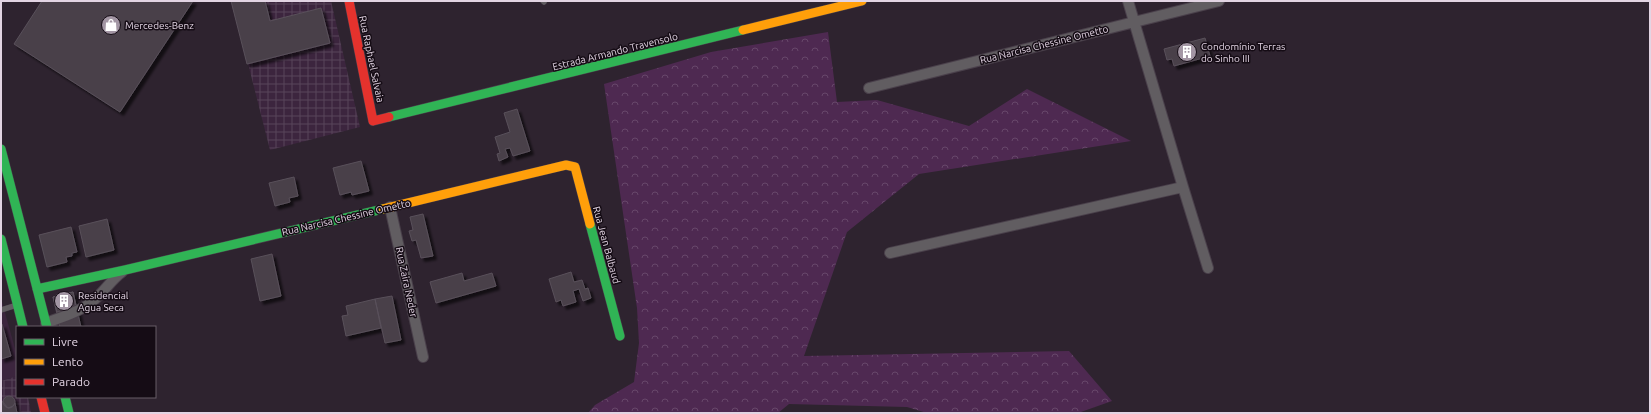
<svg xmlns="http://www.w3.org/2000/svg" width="1651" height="414" font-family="Ubuntu,sans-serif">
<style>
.built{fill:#3c253e}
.industrial{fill:url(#industrial-grid)}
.forest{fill:url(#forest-crowns)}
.building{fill:#49404a;stroke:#59505a;filter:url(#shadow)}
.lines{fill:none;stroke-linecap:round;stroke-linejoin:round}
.lane-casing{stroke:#4a404b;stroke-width:6}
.street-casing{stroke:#4a404b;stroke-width:12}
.fast-casing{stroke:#4a404b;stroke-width:10}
.slow-casing{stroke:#4a404b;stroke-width:10}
.jam-casing{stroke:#4a404b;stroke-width:10}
.lane{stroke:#615d61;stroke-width:5}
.street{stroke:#615d61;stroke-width:10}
.fast{stroke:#30b455;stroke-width:9}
.slow{stroke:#ff9f0a;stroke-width:9}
.jam{stroke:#e5322d;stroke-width:9}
.labels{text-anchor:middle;stroke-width:3;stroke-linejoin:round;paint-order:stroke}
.poi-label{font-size:10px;fill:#e2d4e3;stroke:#150c15;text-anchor:start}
.street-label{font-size:10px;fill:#e2d4e3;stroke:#150c15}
</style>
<defs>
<pattern id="industrial-grid" width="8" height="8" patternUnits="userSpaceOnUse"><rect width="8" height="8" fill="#3c253e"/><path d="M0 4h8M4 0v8" fill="none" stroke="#58445a"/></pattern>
<pattern id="forest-crowns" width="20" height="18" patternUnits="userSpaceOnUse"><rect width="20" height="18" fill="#4e2951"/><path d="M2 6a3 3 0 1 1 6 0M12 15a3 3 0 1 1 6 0" fill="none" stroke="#67476a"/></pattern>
<filter id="shadow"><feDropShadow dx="3.5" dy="3.5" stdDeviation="1" flood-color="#0009"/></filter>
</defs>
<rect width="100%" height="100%" fill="#2e232f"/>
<path class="built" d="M1,298L17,356V376L1,381Z"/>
<path class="industrial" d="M232,1H331L360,127L270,150Z
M17,376V397H28L31,413H1V381Z"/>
<path class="forest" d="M828,32L837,102L877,100L969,126L1027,89L1131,141L919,174L847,232L804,356L1069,351L1112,401L1078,413H927L907,407L789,404L778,413H588L595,405L634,382L639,343L637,308L604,84L711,52Z"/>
<path class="building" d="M42,1H193L120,112L14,44Z
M231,1H265L270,21L321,8L330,43L247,64Z
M1205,38L1210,56L1174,66L1172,59L1167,60L1164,49Z
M517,109L530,151L513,156L510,148L505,149L508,157L499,161L497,154L500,153L495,137L510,132L504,113Z
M361,161L369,191L352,195L351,192L340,195L333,168Z
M294,177L298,196L289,198L290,202L275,206L269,183Z
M423,214L433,256L421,258L416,240L412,241L409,231L413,230L410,217Z
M107,219L114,250L86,257L79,226Z
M71,227L77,252L72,253V256L66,257L67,262L47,267L39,235Z
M272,254L281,296L260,301L251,259Z
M571,272L574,282L582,280L585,289L588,288L591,298L583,301L579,289L573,291L576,302L563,306L561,300L556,302L549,279Z
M462,273L464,281L492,273L496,286L436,303L430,282Z
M73,292L81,327H60L53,297Z
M73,292L76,307L57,312L53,297Z
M392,296L401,340L385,343L375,299Z
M375,299L381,328L346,336L342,316L348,315L346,306Z
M2,324L11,356L1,359V325Z
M3 402a6 6 0 1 1 12 0a6 6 0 1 1-12 0Z
M1,400L8,408L13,406L15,403L17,413H1Z"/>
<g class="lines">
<g class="lane-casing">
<path id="lane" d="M543,1L544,2
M1,310L17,305"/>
</g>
<g class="street-casing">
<path id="street" d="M1128,1L1183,187L1208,268
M869,88L1219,1
M390,207L423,357
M890,253L1183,187
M46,323C62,317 80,312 94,300C104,292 111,280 122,272"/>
</g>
<g class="fast-casing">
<path id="fast" d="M389,117L743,30
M1,149L47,327
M590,224L620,336
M1,239L23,327
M37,289L125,270L383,209
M65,397L69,413"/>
</g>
<g class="slow-casing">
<path id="slow" d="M743,30L862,1
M383,209L566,165L575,167L590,224"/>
</g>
<g class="jam-casing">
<path id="jam" d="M349,1L373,121L389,117
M41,397L45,413"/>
</g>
<use href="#lane" class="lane"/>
<use href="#street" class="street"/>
<use href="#fast" class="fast"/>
<use href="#slow" class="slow"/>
<use href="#jam" class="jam"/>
</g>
<defs>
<g id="shop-disc" transform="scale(1)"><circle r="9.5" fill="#a396a4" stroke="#150c15"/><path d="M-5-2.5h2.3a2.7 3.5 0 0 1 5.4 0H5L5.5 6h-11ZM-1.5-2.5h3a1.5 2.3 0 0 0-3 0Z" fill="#fff"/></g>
<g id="building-disc" transform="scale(1)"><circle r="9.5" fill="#a396a4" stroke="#150c15"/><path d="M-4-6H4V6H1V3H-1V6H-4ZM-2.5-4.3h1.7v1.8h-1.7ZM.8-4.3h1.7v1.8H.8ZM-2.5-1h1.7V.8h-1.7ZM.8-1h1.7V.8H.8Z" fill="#fff"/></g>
</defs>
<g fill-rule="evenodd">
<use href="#shop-disc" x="111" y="25"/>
<use href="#building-disc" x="1187" y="52"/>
<use href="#building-disc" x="64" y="301"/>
</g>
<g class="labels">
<g class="poi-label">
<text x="125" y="29">Mercedes-Benz</text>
<text x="1201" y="50">Condomínio Terras<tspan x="1201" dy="12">do Sinho III</tspan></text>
<text x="78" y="299">Residencial<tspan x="78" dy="12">Agua Seca</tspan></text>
</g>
<g class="street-label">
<text transform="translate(1044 44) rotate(-14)" y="4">Rua Narcisa Chessine Ometto</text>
<text transform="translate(615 51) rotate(-14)" y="4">Estrada Armando Travensolo</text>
<text transform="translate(372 59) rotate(78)" y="4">Rua Raphael Salvaia</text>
<text transform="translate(346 217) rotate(-13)" y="4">Rua Narcisa Chessine Ometto</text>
<text transform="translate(607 245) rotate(75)" y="4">Rua Jean Balbaud</text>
<text transform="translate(407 282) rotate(78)" y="4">Rua Zaira Neder</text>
</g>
</g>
<rect width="1651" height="414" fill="none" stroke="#e2d4e3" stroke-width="4"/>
<rect x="16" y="326" width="140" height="72" fill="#150c15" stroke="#675c67"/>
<rect x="24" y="339" width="20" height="6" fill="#30b455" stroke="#675c67"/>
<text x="52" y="346" font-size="12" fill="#e2d4e3">Livre</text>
<rect x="24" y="359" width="20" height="6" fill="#ff9f0a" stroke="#675c67"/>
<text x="52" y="366" font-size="12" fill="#e2d4e3">Lento</text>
<rect x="24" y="379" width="20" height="6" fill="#e5322d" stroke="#675c67"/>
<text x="52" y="386" font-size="12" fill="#e2d4e3">Parado</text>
</svg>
